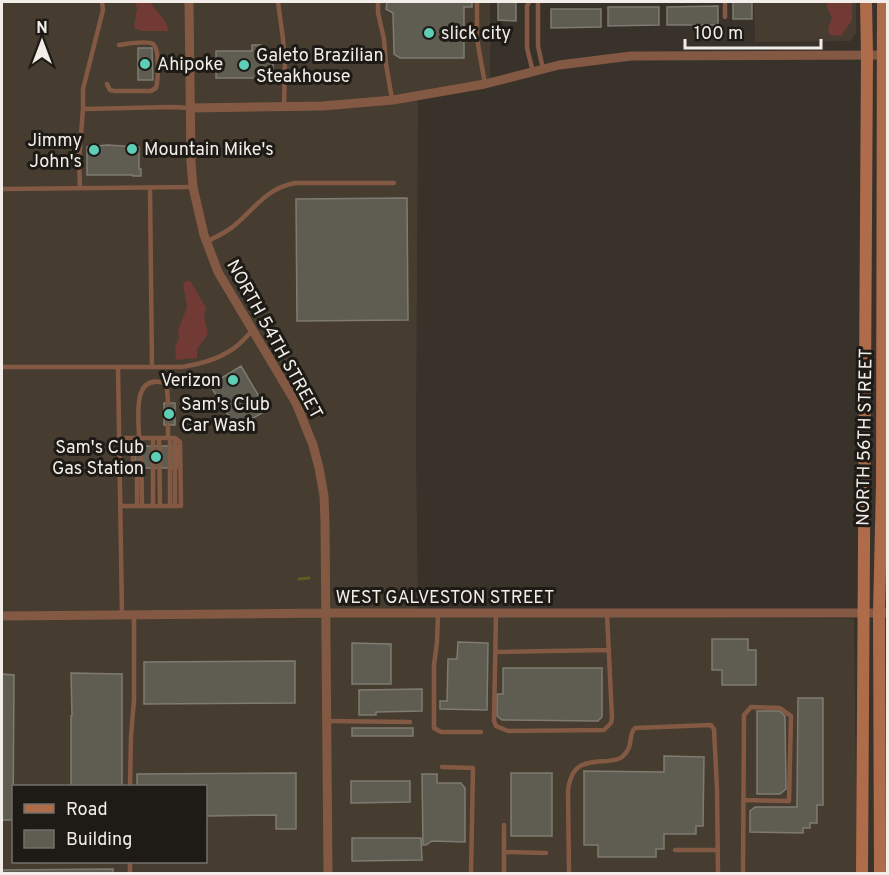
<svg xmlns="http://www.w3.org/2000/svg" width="889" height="875" font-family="Overpass,sans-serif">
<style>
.built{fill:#463c30;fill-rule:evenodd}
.green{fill:#723a35}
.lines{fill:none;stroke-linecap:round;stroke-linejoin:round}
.stream{stroke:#5b5f22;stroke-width:3}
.building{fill:#5f5c52;stroke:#7f7b71;stroke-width:1.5}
.service{stroke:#835944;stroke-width:4.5}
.minor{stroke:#835944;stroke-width:9}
.secondary{stroke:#ae6c4a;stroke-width:12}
.poi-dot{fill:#5eceb7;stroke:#1e1b17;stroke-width:2}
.labels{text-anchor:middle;stroke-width:6;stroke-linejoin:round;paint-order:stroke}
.poi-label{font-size:18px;fill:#f2ede8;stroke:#1e1b17;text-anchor:start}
.street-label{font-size:18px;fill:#f2ede8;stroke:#1e1b17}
</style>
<rect width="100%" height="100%" fill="#39322b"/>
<path class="built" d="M2,2H490V83L418,97L416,444L418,614L854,619L857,873L2,874ZM14,786H206V862H14Z
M754,2H856V33L850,41L755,42Z"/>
<path class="green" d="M135,2H151L152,5L165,21L169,31H142L134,28L137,8Z
M827,2H852V20L841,36L830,35L828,29L832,18L827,7Z
M190,280L206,308L204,316L208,334L197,349V358L176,360L175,347L179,338L178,331L187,307L183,283Z"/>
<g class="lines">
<path class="stream" d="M299,579L309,578"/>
</g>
<path class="building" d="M387,2H472V7H464V58H400L394,54L393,13L386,9Z
M498,2H516V21L498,20Z
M733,2H752V19H733Z
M718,6V25H667V7Z
M608,7H659V25L608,26Z
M551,9H601V27L551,28Z
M252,45H261V51H273V78H216V51H252Z
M138,48H152L153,80H138Z
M107,145L139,147V169H141V176H133V175H87V147Z
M407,198L408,320L297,321L296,199Z
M241,366L267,410L236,428L210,385Z
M164,403H175V425H164Z
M135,446H177V468H135Z
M712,639H748V650H756V685H722V670H712Z
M458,642L488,643L487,710L440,709V701H447L448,659H457Z
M352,643L391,644V684H352Z
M295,661V703L144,704V662Z
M503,668H602V717L598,721L502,720L497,716V694H503Z
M71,673L122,674V786H71V716H72Z
M2,674L14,675L13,820H2Z
M422,689V711L376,712V715H359V690Z
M798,698H823V805H817V823H810V828H803V833L750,832V811L755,807H797Z
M757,711H780L785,716L786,789L780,794H757Z
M352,728H413V736H352Z
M664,756L704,757L703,826H696V834H664V849H656V857H598V845H584V771L664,772Z
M296,773V829H276V815L206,816V786H137V774Z
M511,773H552V836H511Z
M422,774H437V783H461L465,788V842L432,841L426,845H423Z
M351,781H410V802L351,803Z
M352,838H421L422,860L352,861Z
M113,869V874H2V870Z"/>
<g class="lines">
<path class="service" d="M278,2L283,39L285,67L284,106
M378,2V13L384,39L386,64L392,99
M477,2V39L485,84
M529,2L527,6V48L533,72
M538,2V46L543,69
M725,2V17
M107,84L110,90L114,91H151L156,88C158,80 160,49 153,44C146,40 127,44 119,45
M83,109L172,107L190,108
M80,188L79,161L83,109V89L103,10L102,2
M150,188L152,367
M2,189L193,187
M206,242C216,237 227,232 235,225C255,208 267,188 295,183H394
M2,367H182C201,364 223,358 238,345C243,341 247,336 252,331
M118,367L122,615
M168,425V438
M119,438H175L180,442L181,506H120
M132,438L133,463L137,472V506
M139,438C139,418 131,373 165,383L167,387L168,403
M141,438L142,506
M153,438V506
M159,438L160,506
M170,438V505
M175,438V506
M438,613L437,642L434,665V728L441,732H481
M496,613L494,721L496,726L508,731L604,730L611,723L612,718L607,614
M495,652L609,650
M327,721L410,722
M442,767L473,768L471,874
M130,786L131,736L134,700V615
M743,800L789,801L791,716L780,708L751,707L744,715L743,874
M504,825V874
M675,850H718
M504,852L546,853
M130,862V874
M569,874L568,791C571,763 585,762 608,761C613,760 618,760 622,757C635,746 627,736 635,728L711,725L714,729L717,789L718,874"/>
<path class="minor" d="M189,2L191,162L193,187L204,235L218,272L296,403L313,445L319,468L324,496L325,523L328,874
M190,108L323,106L393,100L485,84L559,65L631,56L888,55
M2,616L327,613H888"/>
<path class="secondary" d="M862,874L867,55L866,2
M880,874L879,613L882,484L883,2"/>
</g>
<g class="poi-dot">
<circle cx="429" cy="33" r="6"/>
<circle cx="145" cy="64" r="6"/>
<circle cx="244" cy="65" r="6"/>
<circle cx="132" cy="149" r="6"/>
<circle cx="94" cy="150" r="6"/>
<circle cx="233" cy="380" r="6"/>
<circle cx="169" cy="414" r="6"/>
<circle cx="156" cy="457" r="6"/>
</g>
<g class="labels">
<g class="poi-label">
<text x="441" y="39">slick city</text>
<text x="256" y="61">Galeto Brazilian<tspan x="256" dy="21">Steakhouse</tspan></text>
<text x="157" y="70">Ahipoke</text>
<text x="82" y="146" text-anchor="end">Jimmy<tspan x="82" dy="21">John's</tspan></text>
<text x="144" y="155">Mountain Mike's</text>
<text x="221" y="386" text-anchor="end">Verizon</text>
<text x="181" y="410">Sam's Club<tspan x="181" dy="21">Car Wash</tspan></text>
<text x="144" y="453" text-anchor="end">Sam's Club<tspan x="144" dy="21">Gas Station</tspan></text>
</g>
<g class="street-label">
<text transform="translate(275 339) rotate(61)" y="6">NORTH 54TH STREET</text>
<text transform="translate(864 437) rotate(-89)" y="6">NORTH 56TH STREET</text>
<text x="445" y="603">WEST GALVESTON STREET</text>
</g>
</g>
<rect width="889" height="875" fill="none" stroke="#f2ede8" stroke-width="6"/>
<rect x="12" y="785" width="195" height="78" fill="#1e1b17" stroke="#736f6b" stroke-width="1.5"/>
<rect x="24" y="804" width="30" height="9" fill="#ae6c4a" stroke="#736f6b" stroke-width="1.5"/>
<text x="66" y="815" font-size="18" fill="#f2ede8">Road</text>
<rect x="24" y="830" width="30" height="18" fill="#5f5c52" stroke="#736f6b" stroke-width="1.5"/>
<text x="66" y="845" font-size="18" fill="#f2ede8">Building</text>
<g transform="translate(42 42)" stroke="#1e1b17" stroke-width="4.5" paint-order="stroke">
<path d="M0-4.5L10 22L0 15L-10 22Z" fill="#f2ede8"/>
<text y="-9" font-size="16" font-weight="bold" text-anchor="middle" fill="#f2ede8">N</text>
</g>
<path d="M685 39v9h136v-9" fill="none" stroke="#f2ede8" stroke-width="3"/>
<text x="694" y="39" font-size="18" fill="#f2ede8" stroke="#1e1b17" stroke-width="4.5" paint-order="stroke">100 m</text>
</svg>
